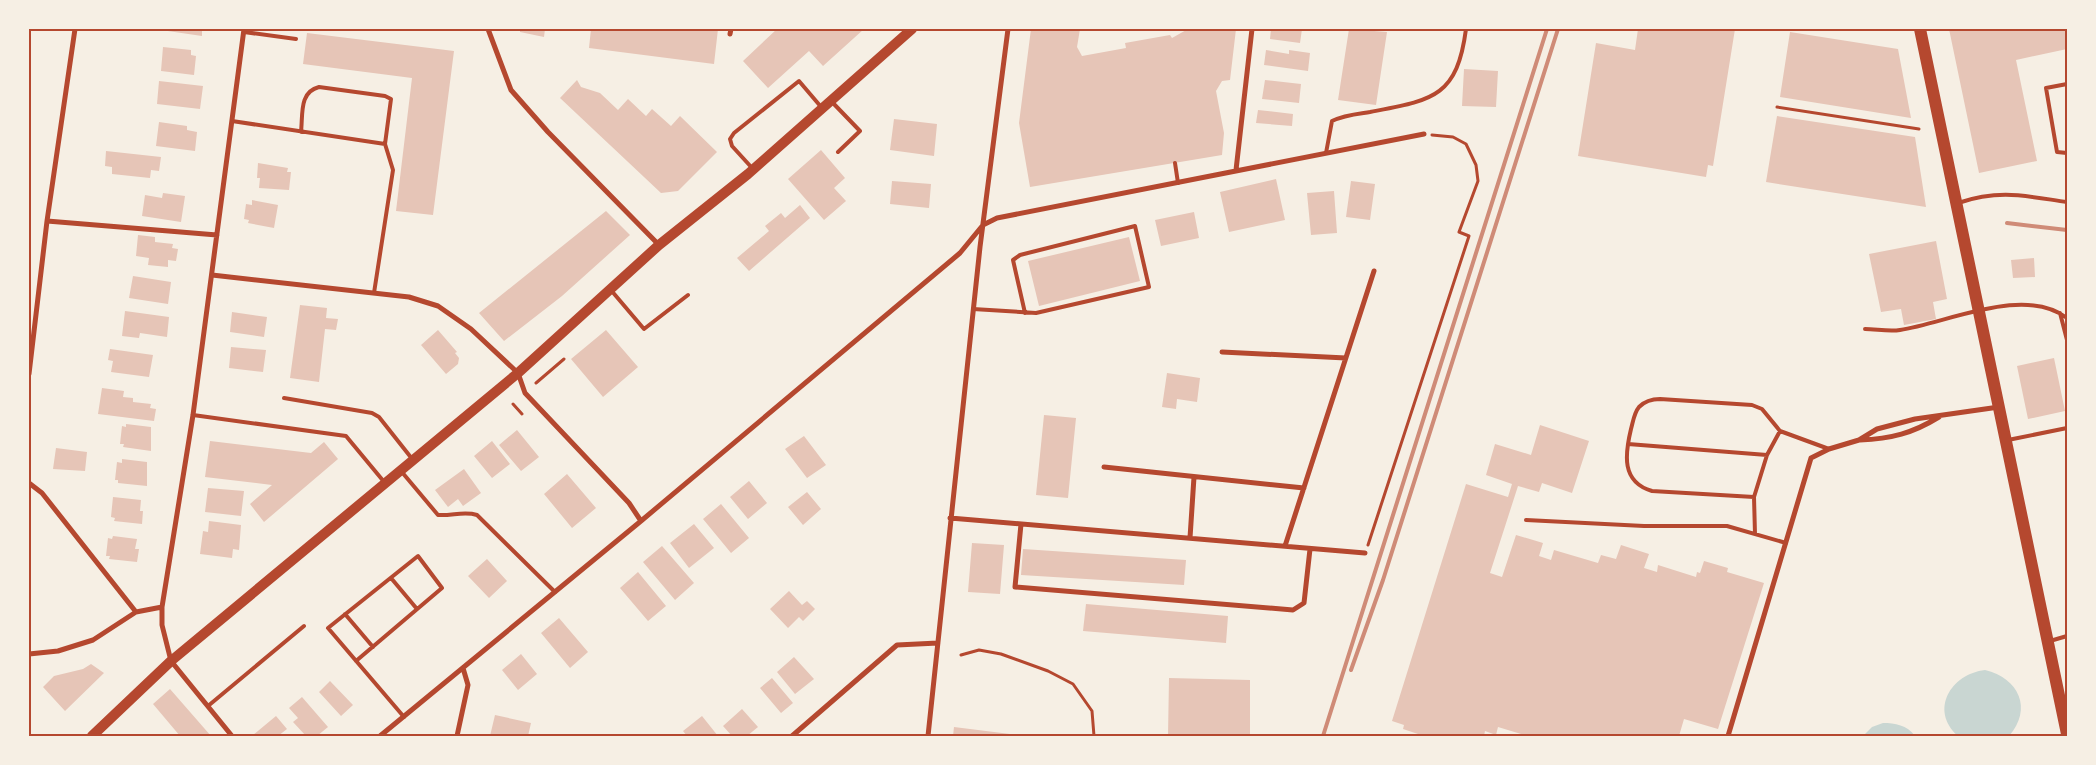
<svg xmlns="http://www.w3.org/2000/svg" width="2096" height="765" font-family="'DejaVu Sans',sans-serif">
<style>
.water{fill:#c9d6d2}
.building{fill:#e6c5b7}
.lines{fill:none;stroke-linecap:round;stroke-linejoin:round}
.path{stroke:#b5482f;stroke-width:3}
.service{stroke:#b5482f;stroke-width:4}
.minor{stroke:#b5482f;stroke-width:5}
.secondary{stroke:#b5482f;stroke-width:10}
.primary{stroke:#b5482f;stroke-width:12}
.rail{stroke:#cf8b77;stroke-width:4}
.neatline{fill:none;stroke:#b5482f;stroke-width:2}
</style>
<rect width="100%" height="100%" fill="#f6efe4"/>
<path class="water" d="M1985,670C2019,678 2033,709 2009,736H1958C1929,710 1951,674 1985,670Z
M1883,723C1895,723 1907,725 1915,736H1863L1872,727Z"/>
<path class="building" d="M154,29H202V36Z
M520,29H545L544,37L520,32Z
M591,29H718L714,64L589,48Z
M777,29H864L823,66L809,51L768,88L743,61Z
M1031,29H1080L1077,47L1082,56L1126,48L1125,43L1170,35L1172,38L1188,29H1236L1230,80L1222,81L1216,91L1224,133L1222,155L1030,187L1019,123Z
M1271,29H1302L1300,43L1270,39Z
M1349,29L1387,32L1376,105L1338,100Z
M1638,29H1735L1713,166L1708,165L1706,177L1578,156L1596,43L1635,50Z
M1949,29H2067V49L2016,60L2037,161L1979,173Z
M1790,32L1898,49L1911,118L1780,97Z
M307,33L454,51L433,215L396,211L412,78L303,64Z
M163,47L191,50V55L196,56L194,75L161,71Z
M1266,50L1289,54V50L1310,53L1308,71L1264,65Z
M1464,69L1498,71L1496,107L1462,106Z
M577,80L581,87L600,93L618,110L628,99L646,116L652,109L671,126L680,116L717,152L678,191L661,193L560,98Z
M1265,80L1301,84L1299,103L1262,99Z
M159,81L203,86L200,109L157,104Z
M1258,110L1293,114L1292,126L1256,123Z
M1777,116L1915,137L1926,207L1766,182Z
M894,119L937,124L934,156L890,150Z
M159,122L187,126V130L197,132L195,151L156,146Z
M821,150L845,178L834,188L846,201L824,220L788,179Z
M106,151L161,157L159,171L151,170L150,178L112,174V167L105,166Z
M258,163L288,168L287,172H291L289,190L259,188L260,178H257Z
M1276,179L1285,220L1229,232L1220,192Z
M892,181L931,184L929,208L890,204Z
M1351,181L1375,184L1370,220L1346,217Z
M1334,191L1337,233L1311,235L1307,193Z
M163,193L185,196L181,222L142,216L145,195L162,198Z
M252,200L278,205L274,228L248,223L249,220L244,219L246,204L252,205Z
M800,205L810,218L749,271L737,258L769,231L765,226L781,213L785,218Z
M606,211L630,235L562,296L504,341L479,313Z
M1194,212L1199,238L1161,246L1155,220Z
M138,235L155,237V242L173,244L172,248L178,249L176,261L168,260V267L148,265L149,258L136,256Z
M1129,237L1140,281L1039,306L1028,261Z
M1936,241L1947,299L1933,302L1936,319L1904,325L1901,309L1881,312L1869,254Z
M2034,258L2035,277L2013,278L2011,260Z
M133,276L171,282L168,304L129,298Z
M300,305L327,308L326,318L338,319L336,330L325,329L319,382L290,378Z
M125,311L169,317L167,337L140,333L139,338L122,336Z
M232,312L267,317L264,337L230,332Z
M438,330L457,352L455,353L459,358L458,364L446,374L421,345Z
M606,330L638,367L603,397L571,359Z
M231,347L266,350L263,372L229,368Z
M110,349L153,355L149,377L111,372L113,361L108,360Z
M2054,358L2065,411L2028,419L2017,366Z
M1167,373L1200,378L1197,402L1177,399L1176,409L1162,407Z
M102,388L124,391L123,397L133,398V402L151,404L150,408L156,409L154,421L98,414Z
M1044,415L1076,418L1068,498L1036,495Z
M126,424L151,427V451L123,447L124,444H120L122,426L126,427Z
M1540,425L1589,441L1572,493L1542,483L1539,492L1518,486L1490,573L1502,577L1516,535L1543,543L1539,556L1551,560L1554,550L1598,563L1601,555L1616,559L1621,545L1649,554L1644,568L1657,572L1658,565L1696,577L1697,572L1700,573L1704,561L1728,568L1727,572L1764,583L1718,729L1684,719L1679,736H1528L1498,727L1496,735L1485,731L1484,736H1424L1403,729L1404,725L1392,721L1466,484L1508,497L1512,484L1486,475L1495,444L1531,455Z
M517,430L539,457L521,471L499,445Z
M804,436L826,465L807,478L785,449Z
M210,441L311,453L324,442L338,459L264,522L250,504L272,485L205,477Z
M492,441L510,464L492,478L474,456Z
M56,448L87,452L85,471L53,469Z
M122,459L147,462V486L118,483V480H115L117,462L122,463Z
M464,469L481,493L463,506L458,499L448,507L435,490Z
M567,474L596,508L572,528L544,494Z
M749,481L767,503L748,519L730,497Z
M208,488L244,491L241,516L205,512Z
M807,492L821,509L803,525L788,507Z
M113,497L141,500L140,511H143L142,524L114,521L115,518L111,517Z
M721,504L749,538L731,553L703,519Z
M209,521L241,525L239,550L233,549L232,558L200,554L203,531L208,532Z
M694,524L714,548L689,568L670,543Z
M113,536L137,539L135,549H139L137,562L109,559L110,556H106L108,538L112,539Z
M972,543L1004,545L1000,594L968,592Z
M662,546L694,583L675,600L643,562Z
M1023,549L1186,560L1184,585L1021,575Z
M487,559L507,581L489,598L468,576Z
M638,572L666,606L648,621L620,588Z
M789,591L802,605L807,601L815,609L803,621L799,617L788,628L770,609Z
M1086,604L1228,616L1226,643L1083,631Z
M559,618L588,652L570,668L541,633Z
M521,654L537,674L518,690L502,670Z
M794,657L814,679L795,694L777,672Z
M91,664L104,673L65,711L43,687L54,676L83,669Z
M772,678L793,703L781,713L760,688Z
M1169,678L1250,680V736H1168Z
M330,681L353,705L341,716L319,692Z
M170,689L211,736H180L153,704Z
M302,697L328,727L317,736H306L293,722L298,718L289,708Z
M742,709L758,727L747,736H732L723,726Z
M495,715L531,723L528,736H490Z
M276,716L287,729L278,736H254L253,735Z
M702,716L718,736H687L683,731Z
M954,727L1019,735V736H953Z"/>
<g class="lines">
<path class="path" d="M1777,107L1919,129
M536,383L564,359
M513,404L522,414
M1368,545L1469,236L1459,232L1478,181L1476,165L1466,144L1453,137L1432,135
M961,655L979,650L1001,654L1048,671L1073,684L1092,711L1094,736"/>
<path class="service" d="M244,32L296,39
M2067,84L2046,88L2057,152L2067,153
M832,102L860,131L838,152
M232,121L385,144L393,170L374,293
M301,132C303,114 299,92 319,87L385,96L391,99L385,144
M1326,153L1332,121C1344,115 1357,114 1370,112C1432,100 1457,98 1466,29
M1175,163L1178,183
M753,169L732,146L730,139L734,133L799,81L822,108
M1958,203C2000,189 2025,196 2067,202
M610,289L644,329L688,295
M973,309L1036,313L1149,287L1135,226L1020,255L1013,260L1025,313
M2060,313L2067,340
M1865,329C1876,329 1889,332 1900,330C1947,323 2024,285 2067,318
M284,398L372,413L379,417L413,460
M193,415L346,436L385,483
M2008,440L2067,428
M1628,444L1767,455L1754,497
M1767,455L1780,431
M401,471L438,515C452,516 464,511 477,515L555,592
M1526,520L1644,526H1727L1786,543
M1755,534L1754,497L1652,491C1621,482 1625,454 1631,429C1633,422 1634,413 1639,407C1645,401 1651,399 1660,399L1752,405L1762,409L1780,431L1829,449
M391,578L417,609
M345,614L373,647
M2050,641L2067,636
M356,661L442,588L418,556L328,628L404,717
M208,706L304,626"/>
<path class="minor" d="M488,29L511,90L548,132L659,245
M730,34L731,29
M1236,170L1252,29
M47,221L217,235
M212,275L409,297L438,306L471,329L518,373L525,393L629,503L641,521
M1222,352L1346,358
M29,374L47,221L75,29
M1860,440C1891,439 1913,433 1939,417
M1104,467L1304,488
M29,483L42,493L136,612
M950,518L1365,553
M1021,524L1015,587L1293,610L1304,603L1310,549
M1190,538L1194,477
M1285,546L1374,271
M29,654L58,651L93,640L136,612L162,607
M232,736L171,661L162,625V607L193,415L244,29
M380,736L641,521L960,253L983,225L997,218L1424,134
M457,736L468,685L463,668
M792,736L897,645L938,643
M928,736L980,247L1008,29
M1728,736L1811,458L1829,449L1859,440L1877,429L1915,419L1999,407"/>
<path class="secondary" d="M92,736L171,661L518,373L659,245L748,174L912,29"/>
<path class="primary" d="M1920,29L2067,734"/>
<path class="rail" d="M2007,223L2067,230
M1351,670L1383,580L1558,29
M1323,736L1547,29"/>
</g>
<rect width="2096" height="765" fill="none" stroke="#f6efe4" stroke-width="60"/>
<rect x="30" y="30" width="2036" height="705" class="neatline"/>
</svg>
